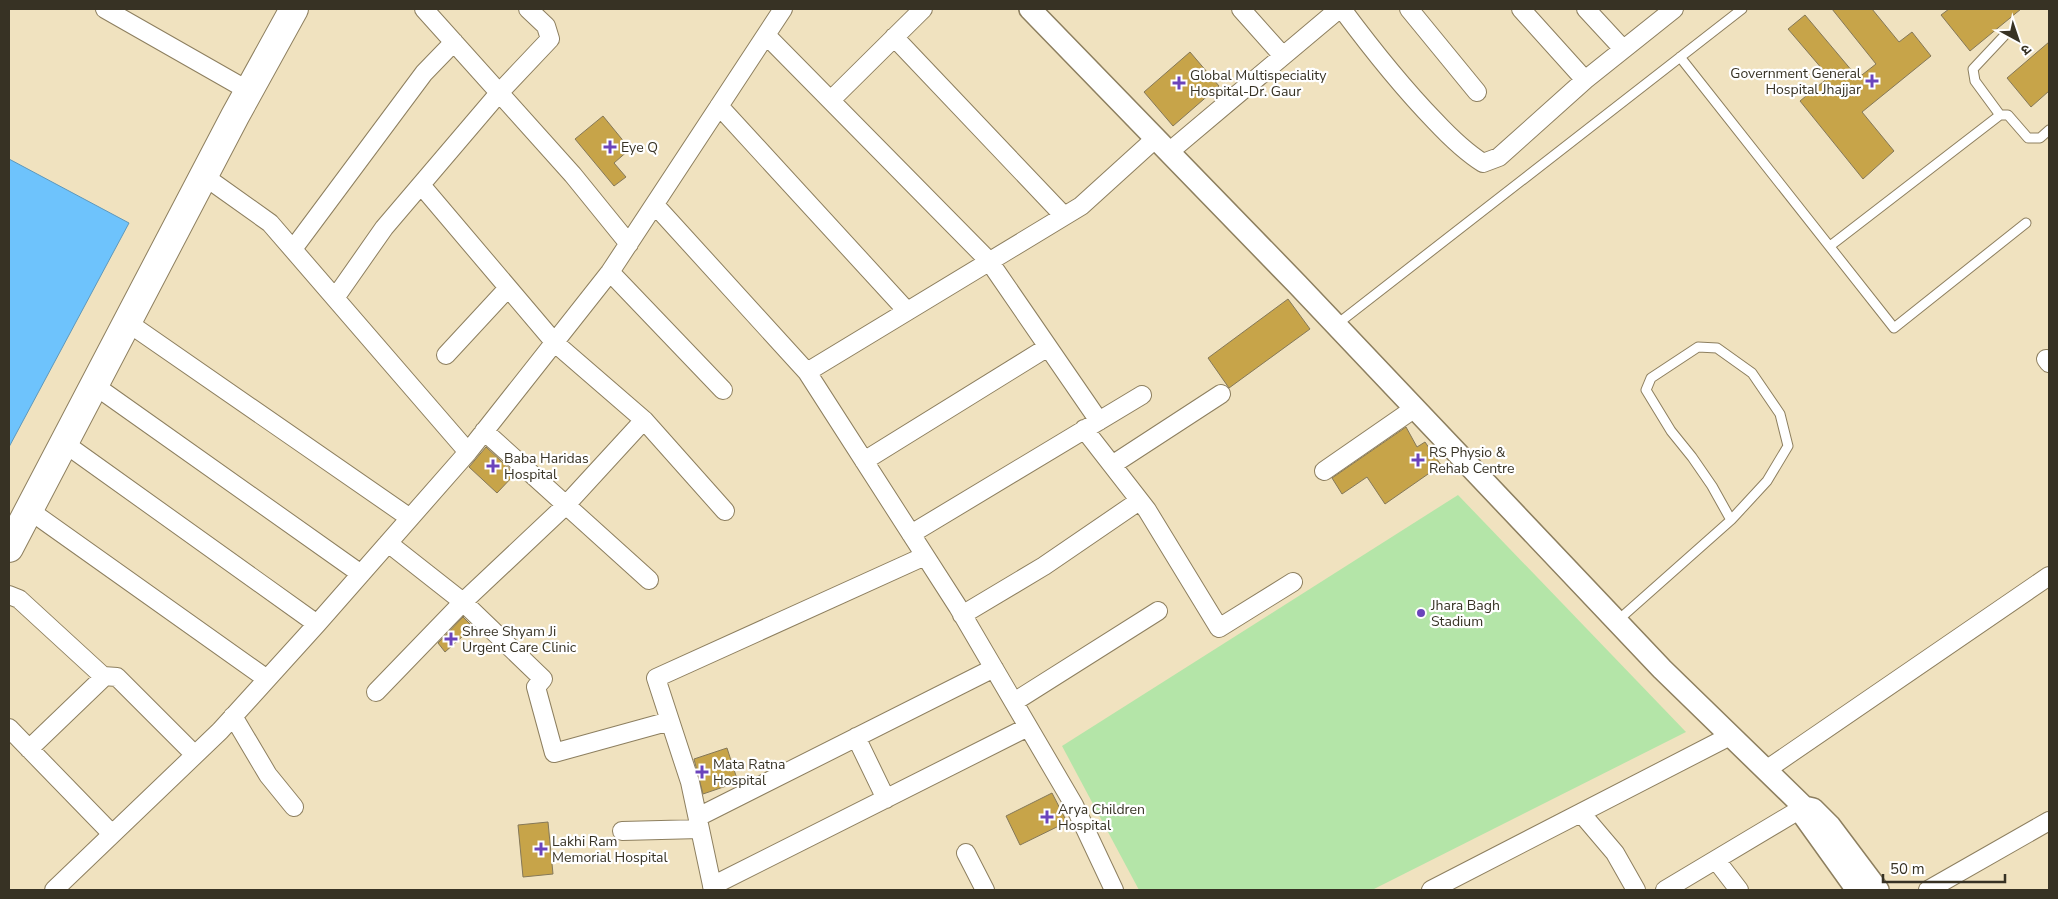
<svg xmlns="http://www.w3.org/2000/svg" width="2058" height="899" font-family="'Nunito Sans','Noto Sans Devanagari',sans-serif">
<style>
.pitch{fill:#b4e5a8}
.water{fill:#6ec3fc;stroke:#5e98bb}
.building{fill:#c7a449;stroke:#857858}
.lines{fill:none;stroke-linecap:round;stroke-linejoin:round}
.service-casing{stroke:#8d7f5f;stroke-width:11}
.minor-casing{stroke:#8d7f5f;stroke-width:20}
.tertiary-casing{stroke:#8d7f5f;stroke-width:24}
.primary-casing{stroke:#8d7f5f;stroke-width:30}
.service{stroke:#fff;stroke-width:9}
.minor{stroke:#fff;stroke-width:18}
.tertiary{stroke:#fff;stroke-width:21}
.primary{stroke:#fff;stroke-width:28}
.poi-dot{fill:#6b44bc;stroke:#fff;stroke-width:2}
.labels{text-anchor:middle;stroke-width:4.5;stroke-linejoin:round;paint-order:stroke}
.poi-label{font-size:14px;fill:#373224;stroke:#fff;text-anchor:start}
</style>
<rect width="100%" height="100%" fill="#f0e2bf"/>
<path class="pitch" d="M1458,495L1686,732L1372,890H1139L1062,746Z"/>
<path class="water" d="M9,159L129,223L9,447Z"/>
<path class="building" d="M1832,9H1872L1899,42L1912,32L1931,56L1862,112L1894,151L1863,179L1800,101L1829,77L1788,29L1805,15L1858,78L1876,64Z
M1949,9H2021L1970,51L1941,15Z
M2049,42V91L2031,107L2007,78Z
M1190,52L1219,86L1173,126L1144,92Z
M603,116L630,149L614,163L626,177L614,186L575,139Z
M1288,299L1310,329L1229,388L1208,358Z
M1406,427L1417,447L1425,442L1441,465L1385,504L1367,477L1342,494L1332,478Z
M486,447L515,474L497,493L469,467Z
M463,617L473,627L445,652L438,643Z
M727,748L738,782L703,794L694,759Z
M1052,793L1067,822L1020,845L1006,816Z
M548,822L553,874L523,877L518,825Z"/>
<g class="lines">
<g class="service-casing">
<path id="service" d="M1680,57L1894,328L2026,223
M2000,115L1975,81L1973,69L2004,36
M1830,246L2000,115H2008L2028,138H2040L2049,130
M1336,325L1742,9
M1616,622L1731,520L1767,481L1788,446L1780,414L1752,373L1717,348L1698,347L1651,378L1646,390L1671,431L1692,457L1712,486L1731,520"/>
</g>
<g class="minor-casing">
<path id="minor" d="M105,9L249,91
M424,9L573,175L629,244
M1241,9L1283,56
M1342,9C1371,48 1401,86 1435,121C1450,137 1464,151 1483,163L1499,157L1585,80L1674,9
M1409,9L1477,92
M1521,9L1585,80
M1586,9L1623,49
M766,35L989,261L1099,421
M894,37L1064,216
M831,100L923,9
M719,106L907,311
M1169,152L1339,9
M204,176L270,223L468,452
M421,185L555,343L644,420L725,511
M655,205L807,372L958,607L1074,805L1114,890
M293,249L424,73L454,42
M610,272L723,390
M335,298L384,228L499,93L550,39L546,26L528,9
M127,322L410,518
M446,355L508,288
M2046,359L2049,363
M807,372L1081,206L1156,138
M94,385L361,574
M1084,429L1147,510L1219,628L1293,582
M484,431L649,580
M64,443L317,624
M864,461L1048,347
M1112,465L1221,394
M1324,471L1415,408
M29,510L267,679
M911,534L1142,395
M388,543L463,602L543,679L536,687L554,753L670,721
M9,595L19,599L104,677L29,749
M962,615L1044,566L1139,501
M103,676L117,677L195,755
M376,692L463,602L565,506L644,420
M1014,702L1158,611
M233,716L268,775L294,807
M9,728L112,834
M856,737L886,799
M1766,770L2049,576
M1581,813L1615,853L1636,890
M698,817L994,668
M622,831L700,829
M966,853L985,890
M1716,860L1739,890
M712,886L1028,727
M54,890L220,731L317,624L468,452L610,272L783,9
M713,890L690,782L656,678L925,556
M1431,890L1730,736
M1665,890L1804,807
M1928,890L2049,821"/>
</g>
<g class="tertiary-casing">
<path id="tertiary" d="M1030,9L1298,285L1662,669L1804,807L1813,809L1830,826L1878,890
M1804,807V816L1857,890"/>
</g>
<g class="primary-casing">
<path id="primary" d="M9,548L235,116L294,9"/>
</g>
<use href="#service" class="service"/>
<use href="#minor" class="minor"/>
<use href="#tertiary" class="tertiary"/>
<use href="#primary" class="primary"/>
</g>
<g class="poi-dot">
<path d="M1869.5 73.5h5v5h5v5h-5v5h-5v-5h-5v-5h5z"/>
<path d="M1176.5 75.5h5v5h5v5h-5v5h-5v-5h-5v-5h5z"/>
<path d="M607.5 139.5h5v5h5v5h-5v5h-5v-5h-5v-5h5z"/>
<path d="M1415.5 452.5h5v5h5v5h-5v5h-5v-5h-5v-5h5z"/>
<path d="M490.5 458.5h5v5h5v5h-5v5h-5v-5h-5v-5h5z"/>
<circle cx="1421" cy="613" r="5"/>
<path d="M448.5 631.5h5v5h5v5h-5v5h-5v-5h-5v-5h5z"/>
<path d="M699.5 764.5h5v5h5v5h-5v5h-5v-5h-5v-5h5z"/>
<path d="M1044.5 809.5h5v5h5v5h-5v5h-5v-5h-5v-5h5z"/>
<path d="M538.5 841.5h5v5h5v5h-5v5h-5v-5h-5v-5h5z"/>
</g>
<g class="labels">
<g class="poi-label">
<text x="1861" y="78" text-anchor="end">Government General<tspan x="1861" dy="16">Hospital Jhajjar</tspan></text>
<text x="1190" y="80">Global Multispeciality<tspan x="1190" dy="16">Hospital-Dr. Gaur</tspan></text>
<text x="621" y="152">Eye Q</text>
<text x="1429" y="457">RS Physio &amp;<tspan x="1429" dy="16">Rehab Centre</tspan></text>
<text x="504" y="463">Baba Haridas<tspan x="504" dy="16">Hospital</tspan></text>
<text x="1431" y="610">Jhara Bagh<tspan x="1431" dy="16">Stadium</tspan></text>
<text x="462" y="636">Shree Shyam Ji<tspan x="462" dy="16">Urgent Care Clinic</tspan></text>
<text x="713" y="769">Mata Ratna<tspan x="713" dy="16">Hospital</tspan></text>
<text x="1058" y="814">Arya Children<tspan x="1058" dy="16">Hospital</tspan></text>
<text x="552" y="846">Lakhi Ram<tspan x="552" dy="16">Memorial Hospital</tspan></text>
</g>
</g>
<rect width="2058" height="899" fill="none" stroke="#373224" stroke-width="20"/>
<g transform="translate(2018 40) rotate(140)" stroke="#ffffff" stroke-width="4" paint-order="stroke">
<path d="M0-4L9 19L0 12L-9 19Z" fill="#373224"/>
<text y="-8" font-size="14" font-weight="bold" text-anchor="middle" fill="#373224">उ</text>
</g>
<path d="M1883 874v8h122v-8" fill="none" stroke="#373224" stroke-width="2.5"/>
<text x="1890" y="874" font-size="15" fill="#373224" stroke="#ffffff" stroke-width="4" paint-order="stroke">50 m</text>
</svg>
